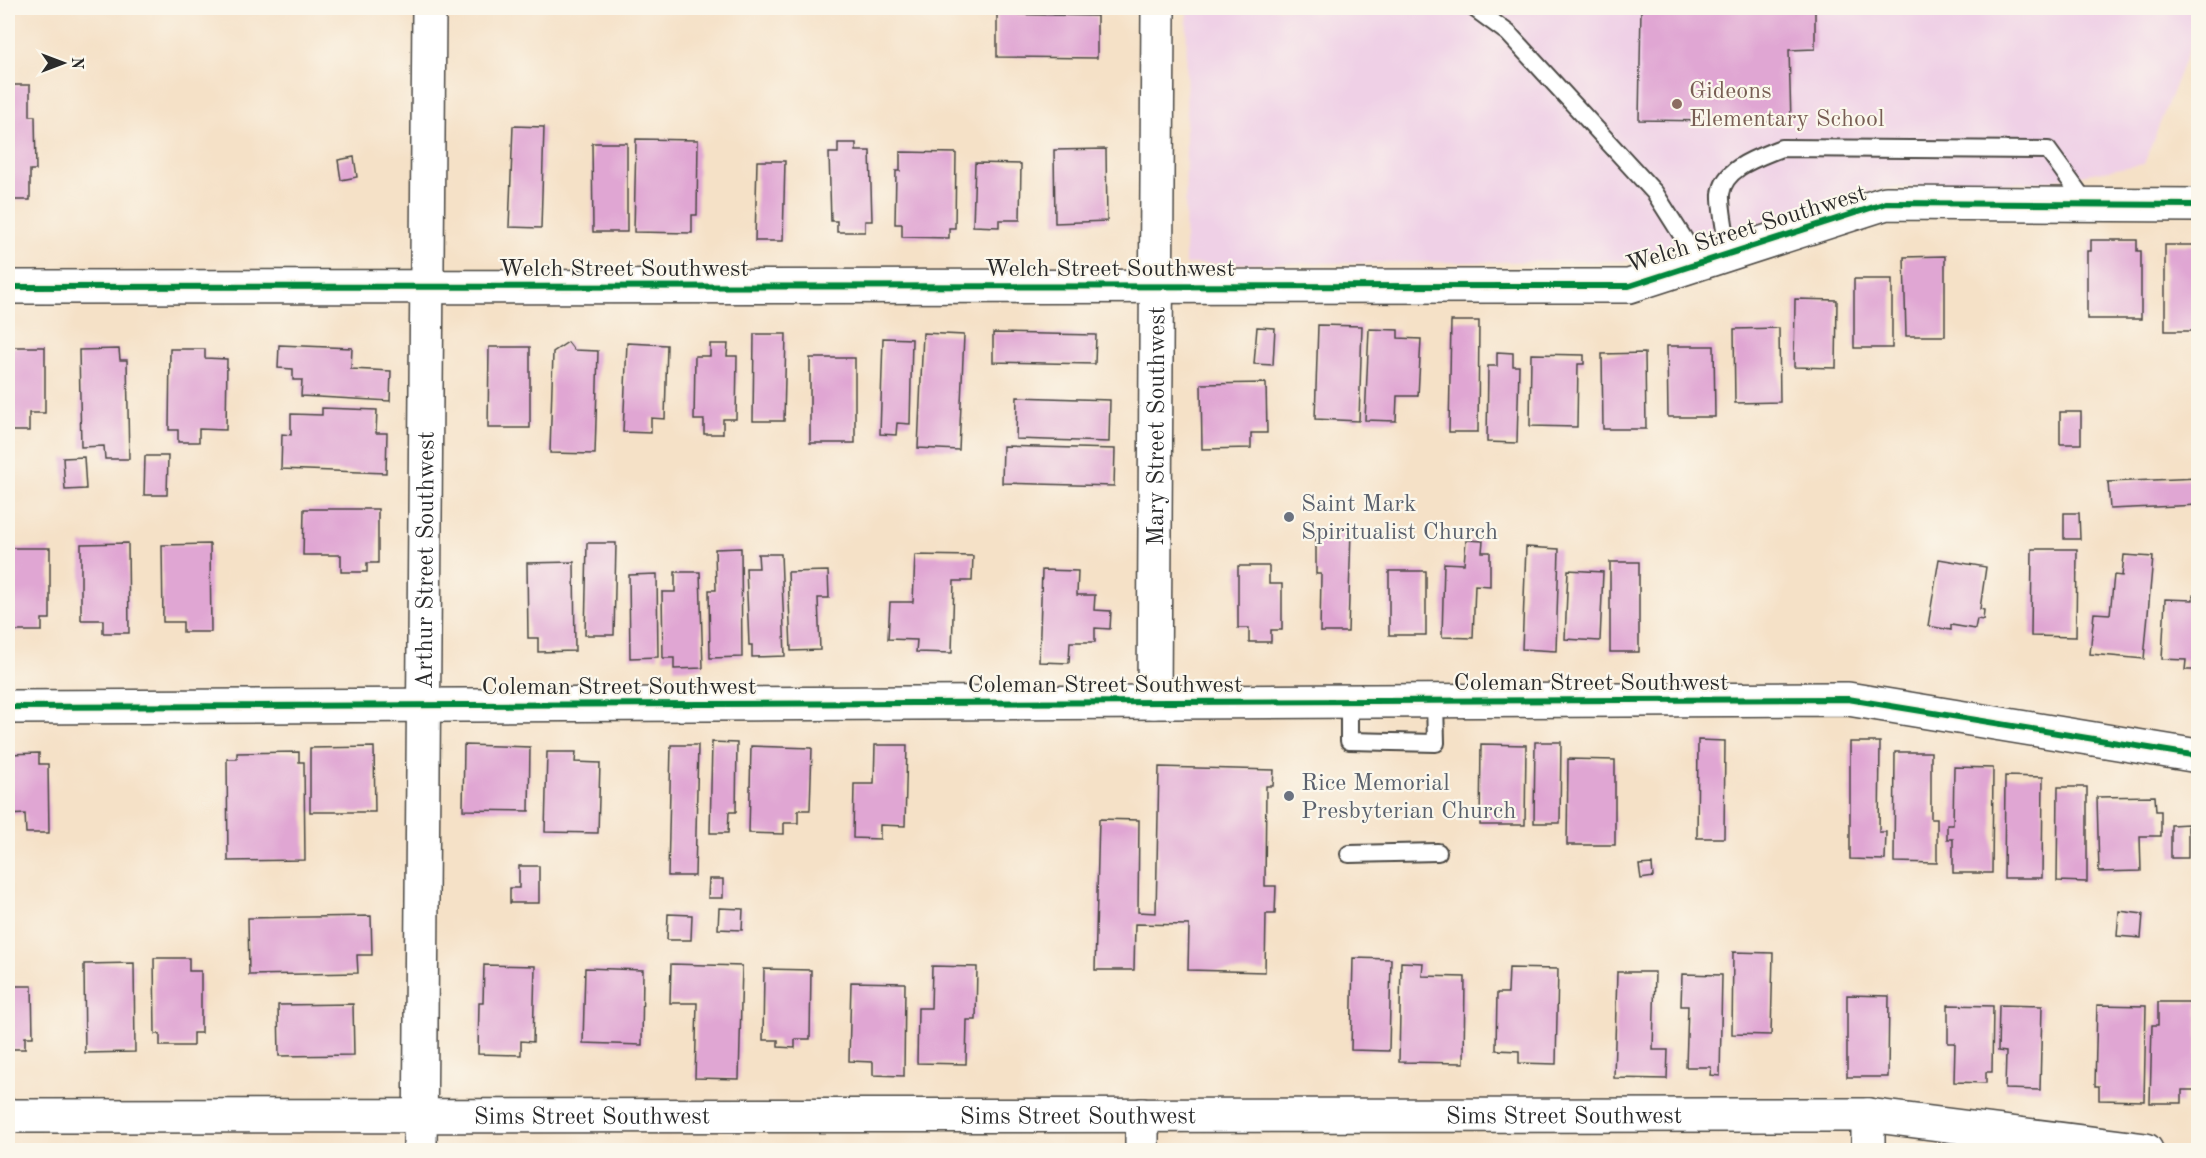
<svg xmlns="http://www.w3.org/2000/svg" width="2206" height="1158" font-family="'Old Standard TT',serif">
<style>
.built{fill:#efd0e6}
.building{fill:#e0a6d3}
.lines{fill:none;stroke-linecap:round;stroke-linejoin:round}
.service-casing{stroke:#494642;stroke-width:20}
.minor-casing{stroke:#494642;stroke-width:36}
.service{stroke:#fff;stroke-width:16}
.minor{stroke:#fff;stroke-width:33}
.cycleway-casing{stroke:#fbf7ec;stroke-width:10}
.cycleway{stroke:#00873e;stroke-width:6}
.education-dot{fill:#8d6e63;stroke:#fbf7ec;stroke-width:2}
.worship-dot{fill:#6b7280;stroke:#fbf7ec;stroke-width:2}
.labels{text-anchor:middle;stroke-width:4.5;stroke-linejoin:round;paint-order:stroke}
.education-label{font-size:24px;fill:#785e54;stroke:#fbf7ec;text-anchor:start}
.street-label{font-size:24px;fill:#2b2b2b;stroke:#fbf7ec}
.worship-label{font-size:24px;fill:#5b616d;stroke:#fbf7ec;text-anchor:start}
</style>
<rect width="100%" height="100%" fill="#fbf7ec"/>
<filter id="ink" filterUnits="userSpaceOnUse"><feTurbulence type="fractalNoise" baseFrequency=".0167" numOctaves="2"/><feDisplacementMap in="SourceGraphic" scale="12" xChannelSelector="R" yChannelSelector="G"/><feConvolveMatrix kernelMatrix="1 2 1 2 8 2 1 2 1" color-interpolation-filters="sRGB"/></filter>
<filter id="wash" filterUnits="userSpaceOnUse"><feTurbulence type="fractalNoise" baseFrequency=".008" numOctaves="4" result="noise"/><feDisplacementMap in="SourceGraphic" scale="24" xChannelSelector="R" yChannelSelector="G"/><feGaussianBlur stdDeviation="1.35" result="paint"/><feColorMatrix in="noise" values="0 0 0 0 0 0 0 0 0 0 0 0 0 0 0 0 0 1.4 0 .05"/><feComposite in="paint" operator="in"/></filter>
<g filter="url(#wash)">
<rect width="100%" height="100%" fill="#f5e1c7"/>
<path class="built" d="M1187,8H2198V35L2191,44L2144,164L2041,182L1886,188L1630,261L1185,264Z"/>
<g id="blocks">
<path class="building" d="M1641,8H1815V49L1789,50L1791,122L1639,120Z
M997,14L1097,16V58L997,57Z
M8,85H30V116H35L36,170H30V200H8Z
M513,126L544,127L541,228L509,227Z
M636,139L698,140L697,215H692V233L634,232Z
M592,143H627V232H593Z
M838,143H856V151H870L872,221H865V232H837V221H831L829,153H838Z
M1106,149L1107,221L1055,223L1054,150Z
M900,152L956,153L955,228H949V238L902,237V224H895L896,171H900Z
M354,157L357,177L341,180L338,160Z
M757,161H785L783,241H755Z
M975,163L1021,164L1020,220H999V227L973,226Z
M2091,240H2137V251H2141V319H2087V251H2091Z
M2165,245H2198V331H2165Z
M1945,256V336H1906L1904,257Z
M1854,279H1892V348H1854Z
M1795,299L1837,300L1836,368L1794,367Z
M1451,321H1479L1478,432H1449Z
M1318,325L1362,326L1359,421L1315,419Z
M1257,327L1275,328L1273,365L1254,364Z
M1779,328L1780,402L1735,403L1734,329Z
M1369,329L1398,330V338L1421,339L1418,396H1397L1396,421L1365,420Z
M923,333L964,335L959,450L918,448Z
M993,333L1096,335L1095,364L993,362Z
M754,334H786L784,421H753Z
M883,338L912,339L910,424L897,423L896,435L880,434Z
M568,342L574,350L598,351L595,454L550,453L553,352Z
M627,343L667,345L665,419L651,418V433L623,432Z
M710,344H728L727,356H737L736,419H723V434H704V420H694L695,356H710Z
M279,345L352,348L351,369L391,371L390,401L301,396L302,380H293V369L278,368Z
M1667,346H1714L1715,417H1668Z
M8,347H45V413H29V431H8Z
M489,347H530V428H488Z
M119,349L120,360H127L129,459H105L104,446L81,447L79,350Z
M170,349H205V358L227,359L226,430L199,429V442H178V430H169Z
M1497,352L1513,353V366H1519L1517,443L1487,442L1488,366H1497Z
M1645,353L1646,429H1603L1602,354Z
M1531,354L1584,355V364H1578L1577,427L1530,426Z
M810,358H855V443H810Z
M1266,383L1267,433H1251V448L1202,449L1201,384Z
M1017,397L1110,400L1109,442L1016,439Z
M322,408L377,410L376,433H387L386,473L281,469L282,434L291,435V414L322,415Z
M2060,412H2081V444H2060Z
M1003,446L1115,449L1114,486L1002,483Z
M145,456H168L167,495H144Z
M84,457L86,489L65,490L63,458Z
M2198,478V505L2110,509L2108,482Z
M304,509H378V563H367V572H341V555H303Z
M2064,513H2079L2080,539H2064Z
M1316,529L1351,530L1348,632H1320L1321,574H1316Z
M1466,540L1483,541L1482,552H1490V586L1475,585L1473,638L1442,637L1444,563L1464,564Z
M128,543L129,633H103V620H81V544Z
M587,543H616L614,635H585Z
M210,544L211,632H183V622H163L162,545Z
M1526,547L1559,549L1556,651L1522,649Z
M8,548H50V619H42V631H8Z
M741,548L742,657L710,658L709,590H716L715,549Z
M2032,549H2077L2076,637L2031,636Z
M758,554H781L785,656L752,657V645H749L746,568H759Z
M915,555L973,556L972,581H954L952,653L916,652L917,640L888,639L890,602H913Z
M2124,555L2153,557L2144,659L2090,654L2094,613L2110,614L2114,575L2122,576Z
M1939,559L1986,567L1980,609L1984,610L1983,620L1977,619L1975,629L1951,625V630L1928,626Z
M574,562L575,651L538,652V638H528L527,563Z
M1610,562H1639V652H1610Z
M1238,566H1269V584H1282V630H1271V642H1249V628H1238Z
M1042,570L1078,571L1077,595H1095L1094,610L1111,611L1110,629L1095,628V642H1070L1069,663L1039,662Z
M1568,570L1603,572L1600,641L1565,639Z
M828,571L829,598H818L820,650L791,651L788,572Z
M1389,571H1426V635H1389Z
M675,572H700L703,668L674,669V658H663L662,592H675Z
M657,574L658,657L630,658L629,575Z
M2193,595H2198V670H2185L2186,660L2162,659L2165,599L2193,600Z
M1698,740L1725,741L1724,838H1697Z
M712,742L737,743L736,812H729L728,833H710Z
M1535,742H1561L1560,823H1534Z
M1850,742H1880L1879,832H1886L1885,860L1850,859Z
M1481,744L1526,745L1525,825H1480Z
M464,745L530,747L529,811L463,810Z
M671,745H698L695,876H668Z
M875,745H907L905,826L880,825V839L853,838L854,784H874Z
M751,746L812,748L810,810H798V823H784V834L749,833Z
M374,747L375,812H310V748Z
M299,752V762H304L305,860L228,861L227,759H237V753Z
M547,752H576L575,762L600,763L598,833L545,832Z
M1895,752H1931V819H1937V863L1894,862Z
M39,753V764H48L49,833H26L25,814L8,815V754Z
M1568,759L1615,760V845H1567Z
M1159,767L1274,770L1273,786H1266L1265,886H1276L1275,914H1266L1265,972L1188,970L1189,925L1135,924L1134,970H1095L1099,819L1139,820L1138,912L1156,913Z
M1954,767L1993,768L1992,873H1953V839H1947V825H1953Z
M2005,776L2043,777L2042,878H2004Z
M2058,787H2087V882L2057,881Z
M2155,796L2156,811H2161V836H2140L2141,871L2099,872L2097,797Z
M2188,824V858H2171V825Z
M1652,864L1653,877L1641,879L1639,865Z
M519,866H539V903H510V888H519Z
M709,879H723V898H708Z
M719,908L743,909L742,930L718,929Z
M2119,911L2143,914L2141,938L2117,936Z
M668,914L692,915L691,940H667Z
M371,916L372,955H357L358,973L249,975L248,918Z
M1733,952L1773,953L1771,1035L1732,1034Z
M154,958H189V971H201V1033H193V1046H160V1034H155Z
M1353,958L1391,959L1389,1051L1351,1050Z
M1401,962L1423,963L1422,976L1465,977L1464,1063L1399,1062Z
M134,963L135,1052L85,1053L84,964Z
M671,964L742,966L739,1079L695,1078L697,1003H670Z
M484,965L535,966L533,1042L521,1041V1055L478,1054L479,1003H483Z
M932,966L977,967L976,1020H967L966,1064L917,1063L918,1008H931Z
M585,968L643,970L642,1045L583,1043Z
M1509,968L1558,969L1556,1064L1519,1063V1051L1496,1050L1497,993H1508Z
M764,969L811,970L810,1039H795V1048L778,1047V1040H763Z
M1617,972H1655L1653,1050H1668L1667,1079L1614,1078Z
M1682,974L1722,975L1720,1076L1710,1075L1711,1067H1686L1688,1006H1681Z
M851,982L905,983L904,1076L873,1075V1062L849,1061Z
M8,986H32L33,1037H25V1049H8Z
M1847,995L1889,996L1888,1077H1847Z
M2158,1002H2198L2196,1090H2182V1103H2150L2152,1025H2158Z
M353,1004L354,1055L279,1056L278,1005Z
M1948,1005L1993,1006L1992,1072H1986V1083L1954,1082L1955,1043H1948Z
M1999,1005L2042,1006L2040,1090L2005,1089L2006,1052L1998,1051Z
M2097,1005L2146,1006L2144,1101L2099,1100V1086H2095Z"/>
</g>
</g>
<g filter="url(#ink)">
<use href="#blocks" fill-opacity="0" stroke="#494642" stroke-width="1.5"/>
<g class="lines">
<g class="service-casing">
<path id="service" d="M1474,8L1508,33L1655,193L1700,264
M1729,254C1727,240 1720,207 1721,194C1724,167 1760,157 1781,148L2048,150L2087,204
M1349,701V741L1436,743L1435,701
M1349,854L1438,852"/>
</g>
<g class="minor-casing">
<g id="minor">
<path d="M8,287L1629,286L1886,203L2198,205"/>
<path id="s1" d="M1154,702L1158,8"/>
<path d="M8,707L1848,699L2198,756"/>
<path d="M1142,1115V1150"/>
<path id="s2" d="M8,1116L1868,1115L2146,1150"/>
<path id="s3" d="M420,1150L429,8"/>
<path d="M1868,1150V1115"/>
</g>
</g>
<use href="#service" class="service"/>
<use href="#minor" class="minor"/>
<g class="cycleway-casing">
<path id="cycleway" d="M8,287L1629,286L1886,203L2198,205
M8,707L1848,699L2198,756"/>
</g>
<use href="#cycleway" class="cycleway"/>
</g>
</g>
<circle class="education-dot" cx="1677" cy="104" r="6"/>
<g class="worship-dot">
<circle cx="1289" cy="517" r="6"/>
<circle cx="1289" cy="796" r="6"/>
</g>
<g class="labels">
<g class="education-label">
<text x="1689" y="98">Gideons<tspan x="1689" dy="28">Elementary School</tspan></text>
</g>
<g class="street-label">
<text transform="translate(1746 228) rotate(-17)" y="8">Welch Street Southwest</text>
<text x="624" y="276">Welch Street Southwest</text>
<text x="1110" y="276">Welch Street Southwest</text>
<text dy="8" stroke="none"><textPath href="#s1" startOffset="276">Mary Street Southwest</textPath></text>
<text dy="8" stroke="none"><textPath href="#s3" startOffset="590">Arthur Street Southwest</textPath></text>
<text x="1591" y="690">Coleman Street Southwest</text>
<text x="1105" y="692">Coleman Street Southwest</text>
<text x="619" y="694">Coleman Street Southwest</text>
<text dy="8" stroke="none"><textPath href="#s2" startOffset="584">Sims Street Southwest</textPath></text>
<text dy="8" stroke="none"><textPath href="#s2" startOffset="1070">Sims Street Southwest</textPath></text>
<text dy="8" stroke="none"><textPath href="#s2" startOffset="1556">Sims Street Southwest</textPath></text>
</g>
<g class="worship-label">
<text x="1301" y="511">Saint Mark<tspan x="1301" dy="28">Spiritualist Church</tspan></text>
<text x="1301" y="790">Rice Memorial<tspan x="1301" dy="28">Presbyterian Church</tspan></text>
</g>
</g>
<rect width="2206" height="1158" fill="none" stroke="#fbf7ec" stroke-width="30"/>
<g transform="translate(63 63) rotate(90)" stroke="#fbf7ec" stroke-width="4.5" paint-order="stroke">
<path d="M0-4.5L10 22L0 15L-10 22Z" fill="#2b2b2b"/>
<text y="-9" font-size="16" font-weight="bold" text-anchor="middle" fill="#2b2b2b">N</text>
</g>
</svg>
